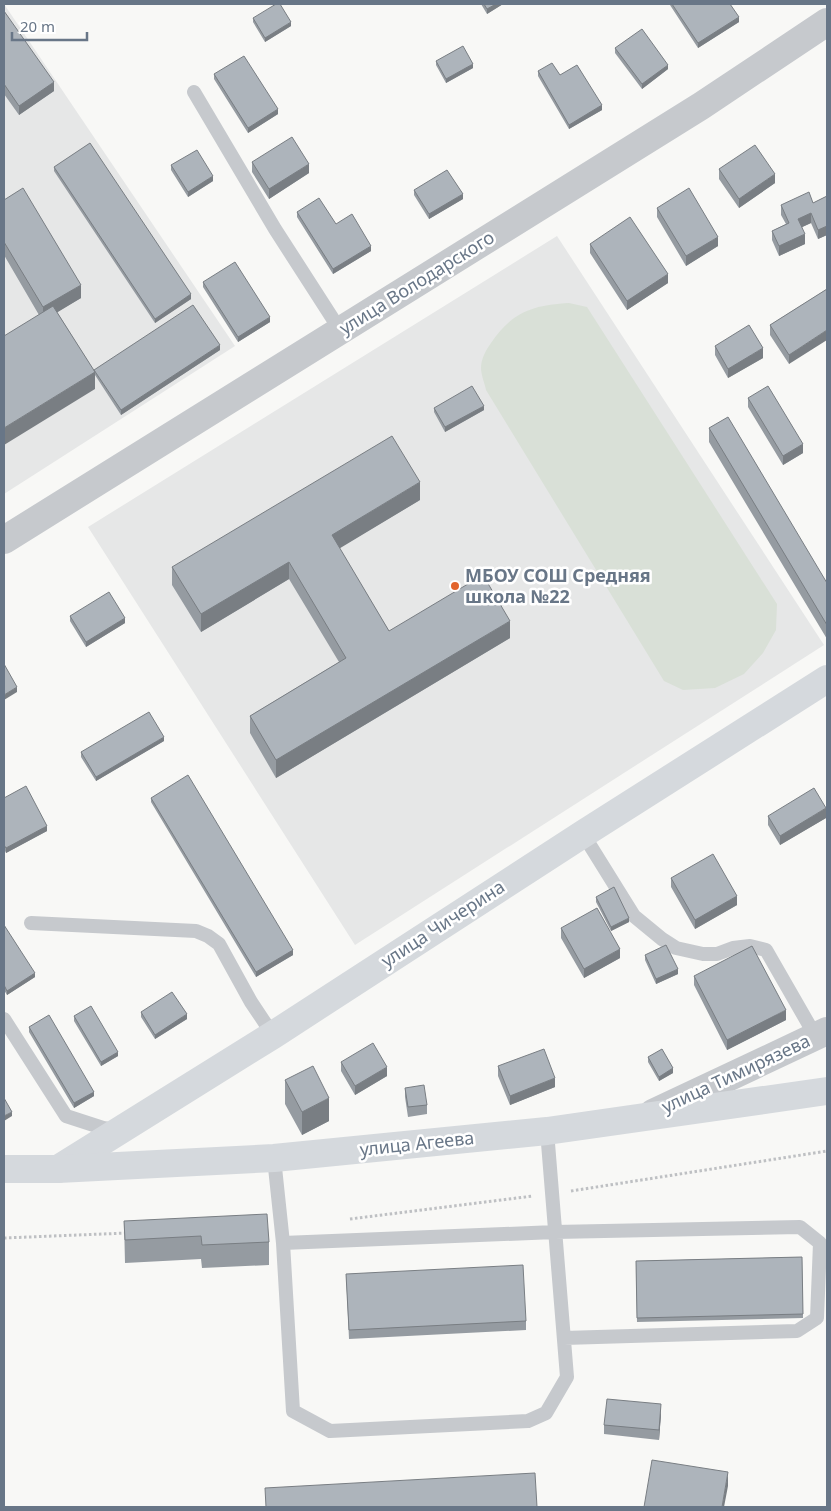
<svg xmlns="http://www.w3.org/2000/svg" width="831" height="1511" font-family="'Noto Sans',sans-serif">
<style>
.built{fill:#e6e7e7}
.green{fill:#d9e0d7}
.lines{fill:none;stroke-linecap:round;stroke-linejoin:round}
.path{stroke:#bec0c3;stroke-width:3;stroke-dasharray:2.5 2.5;stroke-linecap:butt}
.service{stroke:#c6c9cd;stroke-width:14}
.minor{stroke:#c6c9cd;stroke-width:28}
.secondary{stroke:#d5d9dd;stroke-width:28}
.trunk{stroke:#d5d9dd;stroke-width:28}
.wall{fill:#959ba1}
.shaded-wall{fill:#797e83}
.building{fill:#adb4bb;stroke:#797e83}
.poi-dot{fill:#e2642c;stroke:#fff;stroke-width:2}
.labels{text-anchor:middle;stroke-width:5;stroke-linejoin:round;paint-order:stroke}
.street-label{font-size:18px;fill:#687687;stroke:#fff}
.poi-label{font-size:18px;font-weight:bold;fill:#687687;stroke:#fff;text-anchor:start}
</style>
<rect width="100%" height="100%" fill="#f8f8f6"/>
<path class="built" d="M4,4L235,346L4,494Z
M557,236L824,645L355,945L88,527Z"/>
<path class="green" d="M569,303L587,307L777,604L776,630L763,653L744,674L715,688L683,690L664,681L486,390C485,384 481,375 481,368C481,359 486,350 491,343C512,312 533,305 569,303Z"/>
<g class="lines">
<path class="path" d="M571,1191L827,1151
M350,1219L533,1196
M4,1238L127,1233"/>
<path class="service" d="M194,92L275,229L340,330
M583,834L634,916L662,939L676,948L703,954H717L733,948L750,946L766,950L816,1037
M31,923L196,931L208,936L219,944L251,1002L273,1035
M4,1019L66,1116L103,1128L116,1130
M274,1158L283,1243L293,1411L330,1431L528,1421L546,1413L567,1377L547,1131
M283,1243L555,1232L800,1227L820,1243L817,1318L797,1331L564,1338"/>
<path class="minor" d="M4,540L701,106L827,22
M653,1113L827,1031"/>
<path class="secondary" d="M58,1169L273,1035L583,834L827,679"/>
<path class="trunk" d="M4,1169H58L274,1158L547,1131L827,1091"/>
</g>
<path class="wall" d="M481,4H503L487,14Z
M670,4H730L739,22L698,48L670,5Z
M4,11L54,91L19,115L4,94Z
M253,18L291,26L265,42L253,22Z
M615,48L668,69L642,89L615,53Z
M436,61L473,68L446,83L436,65Z
M538,71L560,75L602,110L569,129L538,76Z
M214,74L278,114L248,133L214,79Z
M252,162L309,173L269,199L252,172Z
M171,165L213,181L188,197L171,170Z
M54,167L191,299L155,323L54,171Z
M719,169L775,183L739,208L719,179Z
M414,190L463,199L429,219L414,195Z
M827,196V235L818,239L811,223L802,227L805,244L779,256L772,240V231L786,224L781,215V205L813,203Z
M4,200L81,298L57,312L94,371V370L220,350L121,415L95,375V389L39,315L4,255Z
M657,208L718,246L686,266L657,217Z
M297,212L336,224L371,251L333,274L297,217Z
M590,244L668,283L627,310L590,253Z
M203,282L270,322L238,342L203,287Z
M827,289L789,364L770,335V325Z
M715,346L763,358L728,378L715,355Z
M748,398L803,453L783,465L748,407Z
M434,408L484,410L445,432L434,412Z
M709,428L827,583V639L709,442Z
M420,500L339,548L389,631L510,638L276,778L250,733V716L339,662L289,579L201,632L172,585V567Z
M70,616L125,623L86,647L70,621Z
M164,741L96,781L81,757V752Z
M4,798L47,831L6,853L4,849Z
M151,798L293,955L256,977L151,802Z
M768,816L826,818L780,845L768,825Z
M671,878L737,905L695,929L671,887Z
M596,897L629,922L611,931L596,902Z
M4,925L35,977L7,995L4,990Z
M561,928L620,958L584,978L561,938Z
M645,955L678,974L656,984L645,960Z
M694,976L786,1020L727,1050L694,985Z
M141,1012L187,1019L155,1039L141,1017Z
M74,1016L118,1056L101,1066L74,1021Z
M29,1027L94,1096L74,1108L29,1032Z
M648,1057L673,1073L659,1081L648,1062Z
M341,1062L387,1076L355,1095L341,1071Z
M498,1066L555,1087L510,1105L498,1076Z
M285,1080L329,1121L302,1135L285,1104Z
M405,1088L427,1105V1114L408,1117L405,1097Z
M124,1221L269,1242V1265L202,1268L201,1259L125,1263Z
M802,1257L803,1318L637,1322L636,1261Z
M346,1274L526,1321V1330L349,1339Z
M661,1414L659,1440L604,1434V1425Z"/>
<path class="shaded-wall" d="M496,4H503L487,14V9Z
M739,17V22L698,48V43Z
M291,22V26L265,42V38Z
M473,64V68L446,83V79Z
M668,65V69L642,89V84Z
M54,82V91L19,115V106Z
M602,105V110L569,129V125Z
M278,109V114L248,133V128Z
M309,164V173L269,199V189Z
M775,174V183L739,208V199Z
M213,176V181L188,197V192Z
M463,194V199L429,219V214Z
M811,213V223L798,229V219Z
M827,226V235L818,239V230Z
M805,234V244L779,256V246Z
M718,237V246L686,266V256Z
M371,246V251L333,274V269Z
M668,274V283L627,310V301Z
M81,285V298L43,321V307Z
M191,294V299L155,323V319Z
M270,317V322L238,342V337Z
M827,330V340L789,364V355Z
M220,345V350L121,415V410Z
M763,348V358L728,378V369Z
M95,372V389L4,445V428Z
M484,406V410L445,432V427Z
M803,444V453L783,465V456Z
M5,463V481H4V464Z
M420,482V500L332,553V535Z
M289,562V579L201,632V614Z
M125,618V623L86,647V642Z
M510,621V638L276,778V760Z
M17,687V692L4,700V695Z
M164,737V741L96,781V777Z
M826,808V818L780,845V836Z
M47,826V831L6,853V848Z
M737,896V905L695,929V920Z
M629,918V922L611,931V927Z
M620,949V958L584,978V969Z
M293,950V955L256,977V972Z
M678,969V974L656,984V979Z
M35,973V977L7,995V991Z
M786,1010V1020L727,1050V1040Z
M187,1014V1019L155,1039V1035Z
M118,1052V1056L101,1066V1062Z
M387,1067V1076L355,1095V1086Z
M673,1068V1073L659,1081V1077Z
M555,1078V1087L510,1105V1096Z
M94,1092V1096L74,1108V1103Z
M329,1098V1121L302,1135V1112Z
M12,1112V1116L4,1121V1116Z
M661,1404V1414L659,1440V1430Z
M728,1472V1486L724,1507H722Z"/>
<path class="building" d="M276,4H280L291,22L265,38L253,18Z
M484,4H496L487,9Z
M672,4H730L739,17L698,43Z
M4,11L54,82L19,106L4,84Z
M642,29L668,65L642,84L615,48Z
M463,46L473,64L446,79L436,61Z
M244,56L278,109L248,128L214,74Z
M552,63L560,75L577,65L602,105L569,125L538,71Z
M292,137L309,164L269,189L252,162Z
M90,143L191,294L155,319L54,167Z
M755,145L775,174L739,199L719,169Z
M197,150L213,176L188,192L171,165Z
M447,170L463,194L429,214L414,190Z
M23,188L81,285L43,307L4,242V200Z
M689,188L718,237L686,256L657,208Z
M809,192L813,203L827,196V226L818,230L811,213L798,219L805,234L779,246L772,231L789,223L781,205Z
M319,198L336,224L352,214L371,246L333,269L297,212Z
M630,217L668,274L627,301L590,244Z
M235,262L270,317L238,337L203,282Z
M827,289V330L789,355L770,325Z
M193,305L220,345L121,410L94,370Z
M53,306L95,372L4,428V336Z
M749,325L763,348L728,369L715,346Z
M472,386L484,406L445,427L434,408Z
M768,386L803,444L783,456L748,398Z
M728,417L827,583V625L709,428Z
M392,436L420,482L332,535L389,631L483,575L510,621L276,760L250,716L346,658L289,562L201,614L172,567Z
M109,592L125,618L86,642L70,616Z
M4,664L17,687L4,695Z
M149,712L164,737L96,777L81,752Z
M188,775L293,950L256,972L151,798Z
M26,786L47,826L6,848L4,845V798Z
M814,788L826,808L780,836L768,816Z
M713,854L737,896L695,920L671,878Z
M614,887L629,918L611,927L596,897Z
M597,908L620,949L584,969L561,928Z
M4,925L35,973L7,991L4,985Z
M666,945L678,969L656,979L645,955Z
M752,946L786,1010L727,1040L694,976Z
M172,992L187,1014L155,1035L141,1012Z
M91,1006L118,1052L101,1062L74,1016Z
M49,1015L94,1092L74,1103L29,1027Z
M373,1043L387,1067L355,1086L341,1062Z
M544,1049L555,1078L510,1096L498,1066Z
M662,1049L673,1068L659,1077L648,1057Z
M313,1066L329,1098L302,1112L285,1080Z
M424,1085L427,1105L408,1107L405,1088Z
M4,1098L12,1112L4,1116Z
M267,1214L269,1242L202,1245L201,1236L125,1240L124,1221Z
M802,1257L803,1314L637,1318L636,1261Z
M523,1265L526,1321L349,1330L346,1274Z
M607,1399L661,1404L659,1430L604,1425Z
M652,1460L728,1472L722,1507H644Z
M535,1473L537,1507H266L265,1488Z"/>
<circle class="poi-dot" cx="455" cy="586" r="5"/>
<g class="labels">
<g class="street-label">
<text transform="translate(417 283) rotate(-32)" y="6">улица Володарского</text>
<text transform="translate(443 924) rotate(-33)" y="6">улица Чичерина</text>
<text transform="translate(736 1074) rotate(-25)" y="6">улица Тимирязева</text>
<text transform="translate(417 1144) rotate(-6)" y="6">улица Агеева</text>
</g>
<g class="poi-label">
<text x="465" y="582">МБОУ СОШ Средняя<tspan x="465" dy="21">школа №22</tspan></text>
</g>
</g>
<rect width="831" height="1511" fill="none" stroke="#687687" stroke-width="10"/>
<path d="M12 32v8h75v-8" fill="none" stroke="#687687" stroke-width="2.5"/>
<text x="20" y="32" font-size="15" fill="#687687" stroke="#ffffff" stroke-width="4" paint-order="stroke">20 m</text>
</svg>
